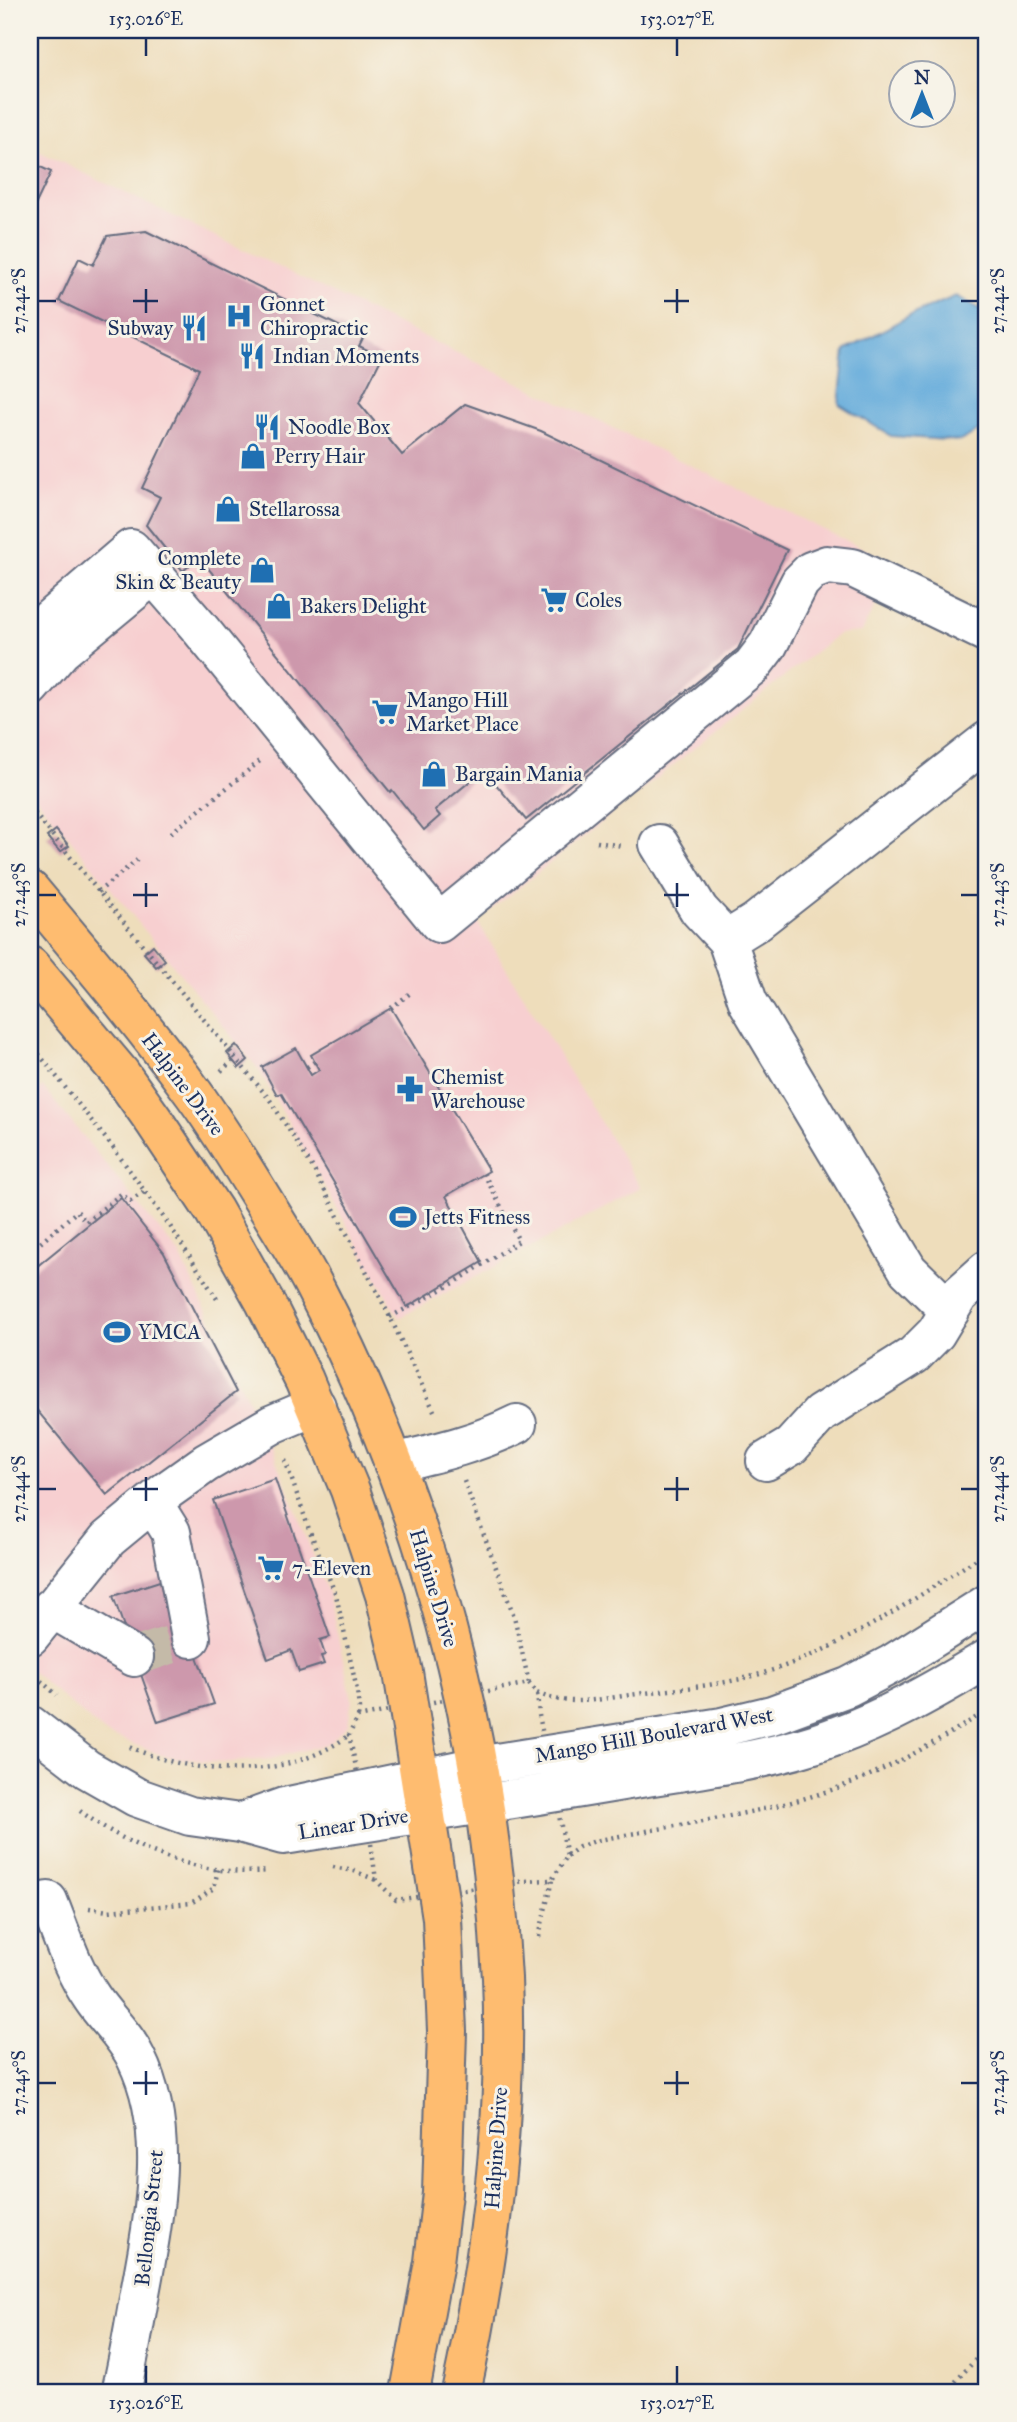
<svg xmlns="http://www.w3.org/2000/svg" width="1017" height="2422" font-family="'IM FELL Great Primer',serif">
<style>
.built{fill:#f7cfd0}
.water{fill:#65acdb;stroke:#406e9c;stroke-width:2}
.building{fill:#cd98ac}
.lines{fill:none;stroke-linecap:round;stroke-linejoin:round}
.minor-tunnel{stroke:#c4baa8;stroke-width:38;stroke-dasharray:38 19;stroke-linecap:butt}
.minor-casing{stroke:#656c7f;stroke-width:42}
.major-casing{stroke:#656c7f;stroke-width:42}
.path{stroke:#656c7f;stroke-width:4.5;stroke-dasharray:2 5;stroke-linecap:butt}
.minor{stroke:#fff;stroke-width:38}
.major{stroke:#febc70;stroke-width:38}
.ticks{fill:none;stroke:#1b2f5e;stroke-width:2.5}
.labels{text-anchor:middle;stroke-width:6;stroke-linejoin:round;paint-order:stroke}
.poi-label{font-size:21px;fill:#1b2f5e;stroke:#f7f3e8;text-anchor:start}
.street-label{font-size:21px;fill:#1b2f5e;stroke:#f7f3e8}
.neatline{fill:none;stroke:#1b2f5e;stroke-width:2.5}
.ticks-label{font-size:18px;text-anchor:middle;fill:#1b2f5e}
</style>
<rect width="100%" height="100%" fill="#f7f3e8"/>
<filter id="ink" filterUnits="userSpaceOnUse"><feTurbulence type="fractalNoise" baseFrequency=".0143" numOctaves="2"/><feDisplacementMap in="SourceGraphic" scale="14" xChannelSelector="R" yChannelSelector="G"/><feConvolveMatrix kernelMatrix="1 2 1 2 8 2 1 2 1" color-interpolation-filters="sRGB"/></filter>
<filter id="wash" filterUnits="userSpaceOnUse"><feTurbulence type="fractalNoise" baseFrequency=".00686" numOctaves="4" result="noise"/><feDisplacementMap in="SourceGraphic" scale="28" xChannelSelector="R" yChannelSelector="G"/><feGaussianBlur stdDeviation="1.57" result="paint"/><feColorMatrix in="noise" values="0 0 0 0 0 0 0 0 0 0 0 0 0 0 0 0 0 1.4 0 .05"/><feComposite in="paint" operator="in"/></filter>
<g filter="url(#wash)">
<rect width="100%" height="100%" fill="#edb"/>
<path class="built" d="M30,147L897,565L861,632L838,634L477,921L641,1188L399,1318L259,1070L30,790Z
M43,1087L180,1255L275,1457L328,1593L352,1699L348,1725L327,1744L271,1759L220,1763L164,1756L105,1733L30,1670V1097Z"/>
<path class="water" d="M956,296L987,313V426L960,441L891,436L839,404L845,351L909,316Z"/>
<g id="blocks">
<path class="building" d="M30,162L51,172L30,216Z
M146,231L363,338L359,346L382,357L359,403L402,455L465,404L541,431L787,550L738,649L526,820L484,770L435,810L440,816L424,830L392,790L390,792L199,557L183,571L146,525L160,497L142,488L199,369L59,301L79,258L93,265L107,236Z
M56,830L69,846L60,852L47,837Z
M153,945L165,960L156,967L144,953Z
M391,1008L489,1171L446,1196L482,1262L407,1307L281,1093L277,1095L262,1067L296,1048L311,1075L319,1070L311,1055Z
M236,1045L248,1060L239,1068L227,1053Z
M121,1198L164,1253L236,1392L107,1495L30,1402V1272Z
M275,1479L330,1637L320,1640L325,1655L321,1656L324,1664L299,1672L291,1650L268,1659L213,1500Z
M169,1578L214,1704L158,1722L113,1596Z"/>
</g>
</g>
<g filter="url(#ink)">
<use href="#blocks" fill-opacity="0" stroke="#656c7f" stroke-width="2"/>
<g class="lines">
<path class="minor-tunnel" d="M134,1657L191,1638"/>
<g class="minor-casing">
<path id="minor" d="M30,636L131,549L197,625L439,923L752,666L768,645L800,582L811,571L827,565L853,568L987,633
M30,687L61,651L153,575
M659,844L699,910L727,940L748,1002L908,1270L950,1311
M727,940L756,922L987,741
M766,1461L791,1446L820,1414L914,1355L936,1333L959,1295L987,1270
M393,1463C436,1453 477,1444 517,1424
M153,1503L171,1532L191,1638
M51,1608L134,1657
M30,1636L108,1539L165,1492L206,1463L273,1424L316,1406
M30,1725L87,1769L136,1797L190,1816L240,1823L283,1835C400,1817 518,1799 634,1779C700,1768 769,1761 831,1738C887,1718 937,1689 987,1659
M240,1823L284,1807L478,1766L722,1727L772,1715L848,1687L892,1664L987,1604
M30,1905L48,1901C61,1933 72,1969 92,1998C106,2019 125,2035 136,2058C172,2130 154,2217 140,2293C134,2326 129,2359 121,2392"/>
</g>
<g class="major-casing">
<path id="major" d="M30,890C86,957 143,1024 194,1094C223,1134 248,1176 274,1218C288,1241 303,1264 315,1288C426,1500 490,1739 502,1978C508,2115 490,2259 461,2392
M30,966L120,1073L154,1121L214,1211L265,1302L304,1380L350,1490L385,1595L403,1672L442,1918L447,2031L442,2193L434,2262L410,2392"/>
</g>
<path class="path" d="M30,808L270,1100L313,1168L390,1317L436,1415
M171,833L260,761
M597,842L622,846
M98,892L137,860
M391,1008L413,991
M30,1043L114,1149L170,1226L217,1299
M307,1067L314,1062
M221,1071L236,1058
M30,1252L77,1211L86,1222L121,1194L131,1201L145,1191
M390,1317L454,1283L519,1241L484,1174
M285,1460L309,1529L336,1595L357,1690L359,1709L358,1717
M464,1481L514,1616L529,1683
M41,1681L57,1695
M529,1683L537,1693L539,1715L567,1856L552,1880L524,1881L396,1900L376,1880L368,1822L349,1735L358,1717Z
M537,1693C568,1708 605,1698 637,1694C675,1689 715,1686 753,1676C838,1653 914,1599 987,1552
M130,1747C196,1777 289,1781 349,1735
M80,1811C133,1850 201,1877 268,1871
M567,1856L579,1847L595,1841C670,1825 754,1816 825,1792C883,1774 935,1742 987,1711
M333,1867L354,1871L376,1880
M89,1908L108,1911L191,1903L214,1888L218,1869
M539,1937L552,1880
M946,2392L987,2347"/>
<use href="#minor" class="minor"/>
<use href="#major" class="major"/>
</g>
</g>
<path class="ticks" d="M146,38V56M677,38V56M146,289V313M677,289V313M38,301H56M133,301H158M664,301H689M961,301H978M146,883V907M677,883V907M38,895H56M133,895H158M664,895H689M961,895H978M146,1477V1501M677,1477V1501M38,1489H56M133,1489H158M664,1489H689M961,1489H978M146,2071V2095M677,2071V2095M38,2083H56M133,2083H158M664,2083H689M961,2083H978M146,2366V2384M677,2366V2384"/>
<defs>
<g id="hospital-bare" transform="scale(2.1)"><path d="M-5-5h3v3.5h4V-5h3V5h-3V1.5h-4V5h-3Z" fill="#1f6fb2" stroke="#f7f3e8" stroke-width="2.5" paint-order="stroke"/></g>
<g id="restaurant-bare" transform="scale(2.1)"><path d="M-5-6h1v4h1v-4h1v4h1v-4h1v5L-1.5 .5V6h-2V.5L-5-1ZM5-6V6H3V1.5H1.5Q1.5-4 5-6Z" fill="#1f6fb2" stroke="#f7f3e8" stroke-width="2.5" paint-order="stroke"/></g>
<g id="shop-bare" transform="scale(2.1)"><path d="M-5-2.5h2.3a2.7 3.5 0 0 1 5.4 0H5L5.5 6h-11ZM-1.5-2.5h3a1.5 2.3 0 0 0-3 0Z" fill="#1f6fb2" stroke="#f7f3e8" stroke-width="2.5" paint-order="stroke"/></g>
<g id="supermarket-bare" transform="scale(2.1)"><path d="M-6-5.5h2.5l.6 2H6L4.5 2H-2.5L-4.4-4H-6ZM-1.5 3.2a1.3 1.3 0 1 0 .1 0ZM3 3.2a1.3 1.3 0 1 0 .1 0Z" fill="#1f6fb2" stroke="#f7f3e8" stroke-width="2.5" paint-order="stroke"/></g>
<g id="pharmacy-bare" transform="scale(2.1)"><path d="M-2-6h4v4h4v4h-4v4h-4v-4h-4v-4h4Z" fill="#1f6fb2" stroke="#f7f3e8" stroke-width="2.5" paint-order="stroke"/></g>
<g id="stadium-bare" transform="scale(2.1)"><path d="M0-5a6.5 5 0 1 0 0 10a6.5 5 0 1 0 0-10ZM-3.5-1.8h7v3.6h-7Z" fill="#1f6fb2" stroke="#f7f3e8" stroke-width="2.5" paint-order="stroke"/></g>
</defs>
<g fill-rule="evenodd">
<use href="#hospital-bare" x="239" y="316"/>
<use href="#restaurant-bare" x="194" y="328"/>
<use href="#restaurant-bare" x="252" y="356"/>
<use href="#restaurant-bare" x="267" y="427"/>
<use href="#shop-bare" x="253" y="456"/>
<use href="#shop-bare" x="228" y="509"/>
<use href="#shop-bare" x="262" y="570"/>
<use href="#supermarket-bare" x="554" y="600"/>
<use href="#shop-bare" x="279" y="606"/>
<use href="#supermarket-bare" x="385" y="712"/>
<use href="#shop-bare" x="434" y="774"/>
<use href="#pharmacy-bare" x="410" y="1089"/>
<use href="#stadium-bare" x="403" y="1217"/>
<use href="#stadium-bare" x="117" y="1332"/>
<use href="#supermarket-bare" x="271" y="1568"/>
</g>
<g class="labels">
<g class="poi-label">
<text x="260" y="311">Gonnet<tspan x="260" dy="24">Chiropractic</tspan></text>
<text x="173" y="335" text-anchor="end">Subway</text>
<text x="273" y="363">Indian Moments</text>
<text x="288" y="434">Noodle Box</text>
<text x="274" y="463">Perry Hair</text>
<text x="249" y="516">Stellarossa</text>
<text x="241" y="565" text-anchor="end">Complete<tspan x="241" dy="24">Skin &amp; Beauty</tspan></text>
<text x="575" y="607">Coles</text>
<text x="300" y="613">Bakers Delight</text>
<text x="406" y="707">Mango Hill<tspan x="406" dy="24">Market Place</tspan></text>
<text x="455" y="781">Bargain Mania</text>
<text x="431" y="1084">Chemist<tspan x="431" dy="24">Warehouse</tspan></text>
<text x="424" y="1224">Jetts Fitness</text>
<text x="138" y="1339">YMCA</text>
<text x="292" y="1575">7-Eleven</text>
</g>
<g class="street-label">
<text transform="translate(183 1084) rotate(53)" y="7">Halpine Drive</text>
<text transform="translate(434 1588) rotate(73)" y="7">Halpine Drive</text>
<text transform="translate(654 1735) rotate(-10)" y="7">Mango Hill Boulevard West</text>
<text transform="translate(353 1824) rotate(-9)" y="7">Linear Drive</text>
<text transform="translate(496 2148) rotate(-86)" y="7">Halpine Drive</text>
<text transform="translate(149 2218) rotate(-84)" y="7">Bellongia Street</text>
</g>
</g>
<rect width="1017" height="2422" fill="none" stroke="#f7f3e8" stroke-width="77"/>
<g transform="translate(922 94)"><circle r="33" fill="#f7f3e8" stroke="#9fa5b1" stroke-width="2"/>
<path d="M0-5L12 26L0 18L-12 26Z" fill="#1f6fb2"/>
<text y="-10" font-size="19" font-weight="bold" text-anchor="middle" fill="#1b2f5e">N</text>
</g>
<rect x="38" y="38" width="940" height="2346" class="neatline"/>
<g class="ticks-label">
<text x="146" y="25">153.026°E</text>
<text x="677" y="25">153.027°E</text>
<text transform="translate(19 301) rotate(-90)" y="6">27.242°S</text>
<text transform="translate(998 301) rotate(-90)" y="6">27.242°S</text>
<text transform="translate(19 895) rotate(-90)" y="6">27.243°S</text>
<text transform="translate(998 895) rotate(-90)" y="6">27.243°S</text>
<text transform="translate(19 1489) rotate(-90)" y="6">27.244°S</text>
<text transform="translate(998 1489) rotate(-90)" y="6">27.244°S</text>
<text transform="translate(19 2083) rotate(-90)" y="6">27.245°S</text>
<text transform="translate(998 2083) rotate(-90)" y="6">27.245°S</text>
<text x="146" y="2409">153.026°E</text>
<text x="677" y="2409">153.027°E</text>
</g>
</svg>
